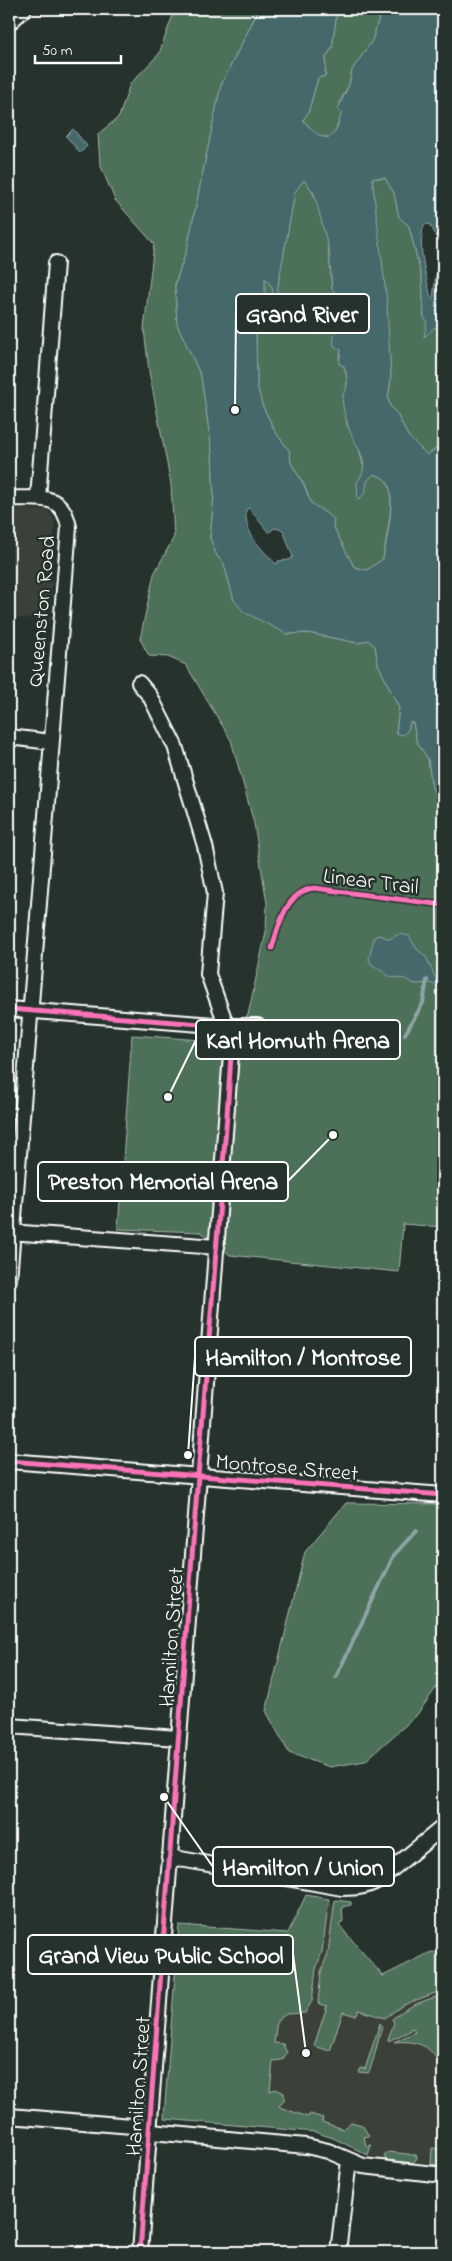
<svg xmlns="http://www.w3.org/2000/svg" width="452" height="2261" font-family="'Indie Flower',sans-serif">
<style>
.built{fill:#3a4039}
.green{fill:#4e6f59;stroke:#a6b7ac}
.water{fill:#45686b;stroke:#8fa4a6;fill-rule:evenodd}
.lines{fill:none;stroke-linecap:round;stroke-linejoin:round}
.stream{stroke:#8fa4a6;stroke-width:4}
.minor-casing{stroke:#fff;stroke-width:18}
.minor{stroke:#26332d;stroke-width:14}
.cycleway-casing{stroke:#26332d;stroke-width:8}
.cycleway{stroke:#fb73b8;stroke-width:5}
.labels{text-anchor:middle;stroke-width:5;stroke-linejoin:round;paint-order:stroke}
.street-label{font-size:22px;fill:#fff;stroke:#26332d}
.leader{fill:none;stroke:#fff;stroke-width:2}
.callout-dot{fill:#fff;stroke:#26332d;stroke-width:2}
.callout{fill:#26332d;stroke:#fff;stroke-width:2}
.callout-label{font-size:24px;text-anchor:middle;font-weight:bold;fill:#fff}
</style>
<rect width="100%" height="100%" fill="#26332d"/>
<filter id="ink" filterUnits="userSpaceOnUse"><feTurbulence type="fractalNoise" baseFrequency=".02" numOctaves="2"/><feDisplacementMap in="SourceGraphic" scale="10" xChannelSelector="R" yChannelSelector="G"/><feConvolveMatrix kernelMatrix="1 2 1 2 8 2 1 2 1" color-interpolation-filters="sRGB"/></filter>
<g filter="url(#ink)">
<path class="built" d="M9,508L48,510L55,521L50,620L9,617Z
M305,1898L341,1904L343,1921L339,1925L405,2003L443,1987V2165L371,2157L333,2138L315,2132L165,2119L164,2116L179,1925L288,1933Z"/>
<path class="green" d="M175,9H259L221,85L187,249L175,284L177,324L201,376L212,451L214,497L210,538L217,556L224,564L234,600L287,634L308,633L358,643L368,640L375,646L378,664L399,708L396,733L408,730L410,722L413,723L417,742L428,759L432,787L443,810V822L440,826L443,832V1227L403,1224L399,1272L230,1255L201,1232L118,1229L132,1035L216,1041L248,1015L266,932L267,903L254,823L231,740L186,665L168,657L149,656L140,639L154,574L174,537L171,484L149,371L144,329L154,244L115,200L100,164L98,134L119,117L130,84L159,54Z
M339,9H382L372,41L352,70L349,85L340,101L342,113L335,132L330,137H322L315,133L303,120L308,113L318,78L325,76L326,57L332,48L336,18Z
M372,178H385L394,193L399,217L409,226L422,279L424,317L435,326L441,335L437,448L427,455L408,436L397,414L390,406L388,398L391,378L389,348Z
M304,179C327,208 329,253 332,289C342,299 345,316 336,327L341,350L339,359L344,366L347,378V387L343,396L347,425L358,444L367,481L374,474C378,476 384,477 387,482C397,495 385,542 383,559L367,570L354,567L333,526L334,519L311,503L304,485L291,463L289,450L276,433L262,405L257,385L256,331L264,298L265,277L272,287L275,300L295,192Z
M346,1503L443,1504V1678L416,1716L365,1761L330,1767L289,1753L266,1711L305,1552Z
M306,1895L329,1899L322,1952L316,1969L312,2001L305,2013L286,2014L277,2021L274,2043L283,2044L287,2053L282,2060L273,2061L270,2091L276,2089L284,2093V2101L279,2106L282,2108L308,2117L310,2114L323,2118L322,2122L343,2129L351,2122L362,2125L369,2136L364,2137L366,2146L371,2145L368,2155L333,2138L315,2132L165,2119L164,2116L179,1925L288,1933Z
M335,1900L351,1902V1905L342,1907L343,1921L339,1925L383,1976L431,1952L443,1954V1990L403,2005L385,2018L359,2010L356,2016L343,2012L330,2051L314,2046L327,2006L318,2003L321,1972L328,1953Z
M443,1995V2068L439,2067C434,2045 415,2040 394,2042L415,2032L413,2028L410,2029V2031L388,2041V2039L394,2023L392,2019C407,2006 425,2000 443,1995Z
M380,2023L382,2027C379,2036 372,2069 368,2073L359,2072L361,2068L365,2069Z
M443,2130V2166L431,2164L432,2148L442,2149Z
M389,2152L416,2155L417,2158L413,2163L386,2160L384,2156Z"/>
<path class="water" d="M259,9H339L336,18L332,48L326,57L325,76L318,78L308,113L303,120C309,127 325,147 335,132C338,127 339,119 342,113L338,109L349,85L352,70L372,41L382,9H441L443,31V810L432,787L428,759L417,742L413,723L410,722L408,730L403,735L396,733L399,708L378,664L375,646L368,640L358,643L308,633L287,634L244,612L234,600L224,564L217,556L210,538L214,497L212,451L201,376L177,324L175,285L187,249L221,85ZM372,178H385L394,193L399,217L409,226L422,279L424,317L427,322L424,337L435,327L441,335L437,448L427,455L408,436L397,414L390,406L388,398L391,378L387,303ZM304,180L314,193L329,250L332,289C353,310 330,325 334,346L341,350L339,364L344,366C346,373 349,381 346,389C345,391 343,393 343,396C341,403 345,415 347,422C351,444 375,460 357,482L358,500L365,493L367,481L374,474C378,476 384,477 387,482C397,495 386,542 383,559L367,570L354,567L333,526L334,519L311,503L304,485L291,463L289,450L276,433L262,405L257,385L256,331L265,293V278L272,287L275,302L295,192ZM429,224C440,238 441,253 440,271L436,274L433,298H431C426,275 417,248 424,225ZM249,508L269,533L274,528L283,530L293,557L289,560L278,561V563L276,564C260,547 244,534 246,509Z
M73,129L87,146L80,153L66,136Z
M400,934L409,936L417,949L426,957L436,979L443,978V989L430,983L415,984L405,979L391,977L383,972L371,964L369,959L374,937L379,935L389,939Z"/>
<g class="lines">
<path class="stream" d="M405,1034L423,1003L427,980
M336,1677L394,1555L416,1531"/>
<g class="minor-casing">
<path id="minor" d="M9,23L24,9
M9,498C37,500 62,490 69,527L9,1280
M38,498L56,263
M139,683L150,696L175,746L205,846L215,893L208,974L232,1041L140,2252
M9,737L51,742
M9,1009L226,1026H258
M9,1232L217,1247
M9,1461L443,1495
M9,1726L178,1738
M169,1857L342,1888C357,1888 367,1887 380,1879L443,1827
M9,2116L132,2126L151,2132L306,2146L328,2151L363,2166L443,2175
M338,2252L349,2161"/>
</g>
<use href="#minor" class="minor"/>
<g class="cycleway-casing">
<path id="cycleway" d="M272,948C279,924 286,892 314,888L443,905
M9,1009L226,1026H258
M9,1461L443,1495
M140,2252L198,1476L227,1115L232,1041L226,1026"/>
</g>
<use href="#cycleway" class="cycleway"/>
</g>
</g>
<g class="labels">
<g class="street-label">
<text transform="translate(40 611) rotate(-85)" y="8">Queenston Road</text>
<text transform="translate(371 880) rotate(7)" y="8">Linear Trail</text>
<text transform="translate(287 1466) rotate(5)" y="8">Montrose Street</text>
<text transform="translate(170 1637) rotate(-86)" y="8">Hamilton Street</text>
<text transform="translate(137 2086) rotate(-86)" y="8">Hamilton Street</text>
</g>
</g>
<path class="leader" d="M235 410L236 313M168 1097L196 1040M333 1135L288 1181M188 1455L195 1357M164 1797L213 1867M306 2053L293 1954"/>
<g class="callout-dot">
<circle cx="235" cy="410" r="5"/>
<circle cx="168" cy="1097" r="5"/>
<circle cx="333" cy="1135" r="5"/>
<circle cx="188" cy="1455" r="5"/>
<circle cx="164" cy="1797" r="5"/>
<circle cx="306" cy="2053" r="5"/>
</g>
<g class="callout">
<rect x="236" y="294" width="133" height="39" rx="5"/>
<rect x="196" y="1020" width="204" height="39" rx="5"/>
<rect x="38" y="1162" width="250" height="39" rx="5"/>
<rect x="195" y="1337" width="216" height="39" rx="5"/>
<rect x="213" y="1847" width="181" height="39" rx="5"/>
<rect x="28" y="1935" width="265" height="39" rx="5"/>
</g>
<g class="callout-label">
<text x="302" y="322">Grand River</text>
<text x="298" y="1048">Karl Homuth Arena</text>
<text x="163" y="1189">Preston Memorial Arena</text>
<text x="303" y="1365">Hamilton / Montrose</text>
<text x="303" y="1875">Hamilton / Union</text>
<text x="161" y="1963">Grand View Public School</text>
</g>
<rect width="452" height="2261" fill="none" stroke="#26332d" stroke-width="30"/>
<rect x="15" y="15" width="422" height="2231" fill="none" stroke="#fff" stroke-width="2" filter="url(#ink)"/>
<path d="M35 55v8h86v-8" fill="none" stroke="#ffffff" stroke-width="2.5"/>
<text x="42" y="55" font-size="15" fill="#ffffff" stroke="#26332d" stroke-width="4" paint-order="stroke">50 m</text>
</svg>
